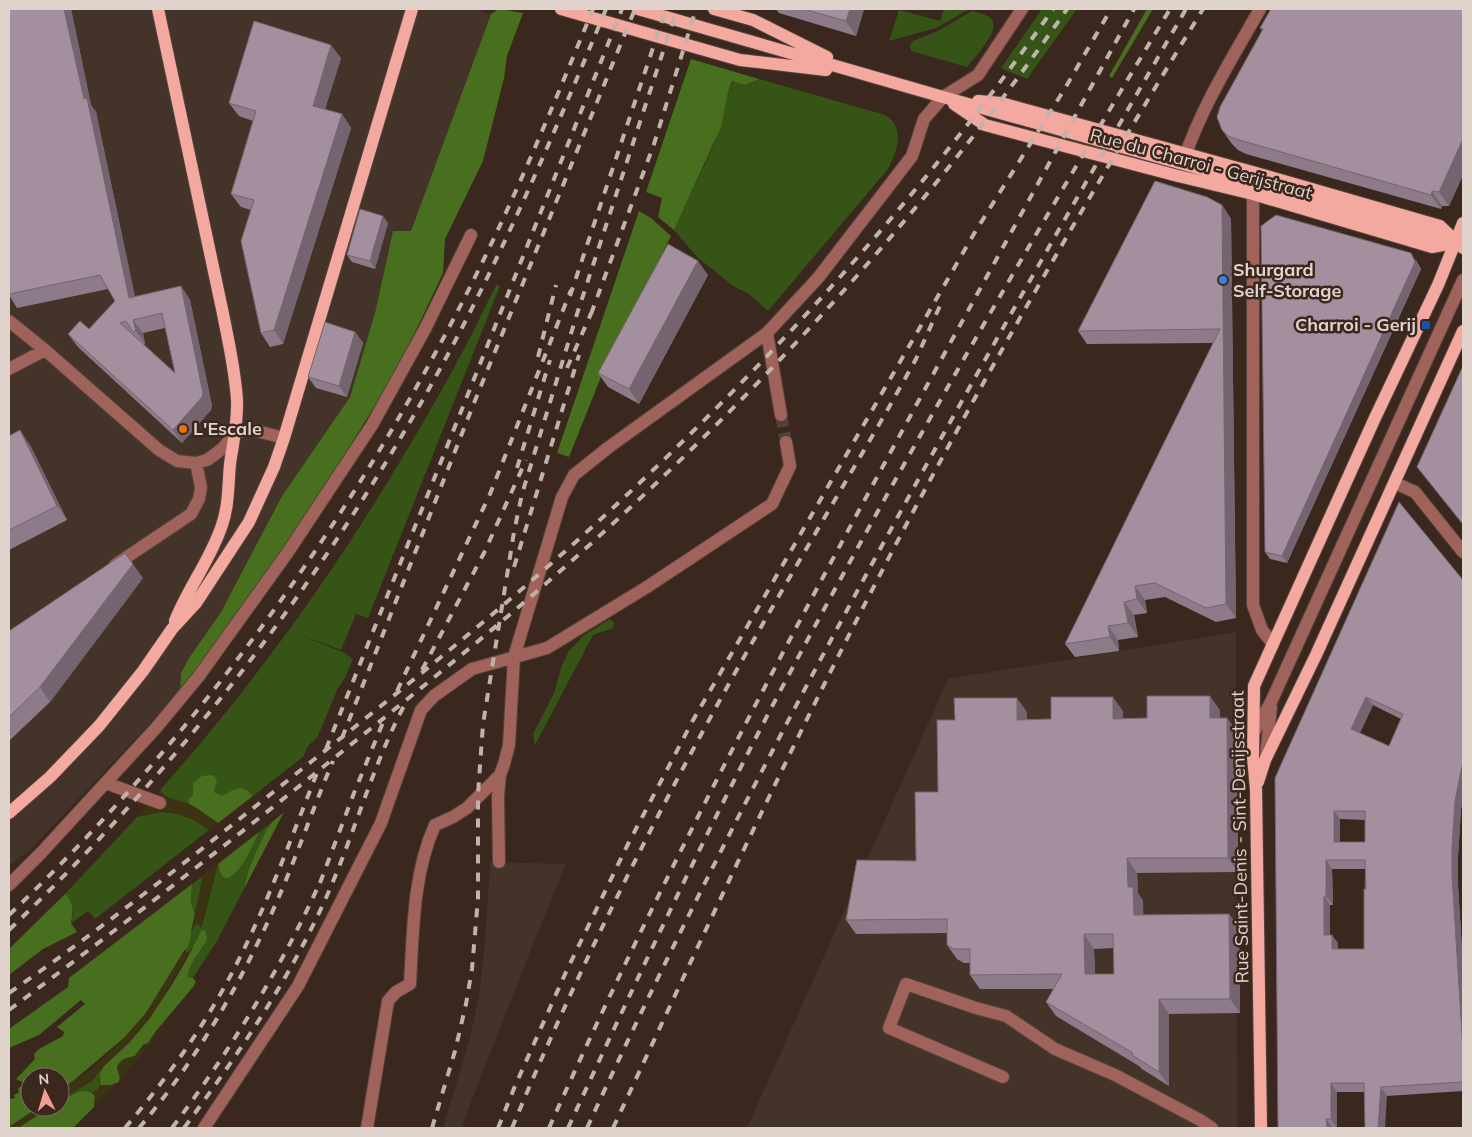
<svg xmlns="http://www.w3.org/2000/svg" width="1472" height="1137" font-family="Mulish,sans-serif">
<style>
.industrial{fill:#433328}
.green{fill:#355416}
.forest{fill:#486f1e}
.sand{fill:#3c3313}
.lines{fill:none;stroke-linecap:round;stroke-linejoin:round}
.minor-tunnel{stroke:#534137;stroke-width:12;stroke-dasharray:12 6;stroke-linecap:butt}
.minor-casing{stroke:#544339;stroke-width:14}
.major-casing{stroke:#544339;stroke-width:14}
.minor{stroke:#a0635c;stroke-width:12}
.major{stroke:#f4a9a0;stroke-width:12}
.rail{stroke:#c0b3ab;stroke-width:4;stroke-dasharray:9 9;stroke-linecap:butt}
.wall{fill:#8d7b89;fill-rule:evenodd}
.shaded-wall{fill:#73646f}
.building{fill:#a48f9f;stroke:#73646f;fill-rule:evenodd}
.shop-dot{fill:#3f7fe0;stroke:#3a271d;stroke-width:2}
.transit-dot{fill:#1a4fb4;stroke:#3a271d;stroke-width:2}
.food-dot{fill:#e8710a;stroke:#3a271d;stroke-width:2}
.labels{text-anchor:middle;stroke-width:5;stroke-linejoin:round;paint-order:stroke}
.street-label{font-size:18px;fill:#dfd3cc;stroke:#3a271d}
.poi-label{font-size:18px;font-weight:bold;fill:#dfd3cc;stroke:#3a271d;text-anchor:start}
</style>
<rect width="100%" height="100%" fill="#3a271d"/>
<path class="industrial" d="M9,9H473L491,14L411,231L393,232L375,313L350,397L282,496L221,612L189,658L181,673L180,692L31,849L9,866Z
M1236,632L1237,1128H747L948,679Z
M490,862L566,864L533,944L461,1128H443L470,1038L479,995L485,943Z"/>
<path class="green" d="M944,9L968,10L936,28L889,41L899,10L940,21Z
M1042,9H1077L1027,79L1001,68Z
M972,11C978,13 987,14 991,19C1002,29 974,58 967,67L911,51L910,45L913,41L938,31Z
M759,79L885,115C906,127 897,152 888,169L768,311L749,294L733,286L697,257L674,230L715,142L727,96L733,81L745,85Z
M497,284L500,286L368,618L356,614L341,650L295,633L345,653L353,659L345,678L338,688L318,736L308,746L304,756L253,796C242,783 233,790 222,797L214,792L216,785L193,789V794L188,800L189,804C179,801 166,800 160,790C258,680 344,559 418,431C438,397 457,363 475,328C482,313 489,298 497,284Z
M610,619L614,622L613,628L593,635L535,745L533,734L554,693L562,665L569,651L583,636Z
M161,812C180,813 194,818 209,830L95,919L88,911L71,923L73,913L65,894L137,817Z
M271,823L246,878L245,887L217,941L193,978L188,977C189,966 196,955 203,947L194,945L188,953L185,952V949L194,926L198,923L202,926L218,864L220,875L241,865L259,832Z
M203,876L195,915L191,902L192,884Z
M102,1068L99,1080L101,1085L97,1090L92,1093C82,1090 75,1093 66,1096L92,1081Z"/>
<path class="forest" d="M499,9L523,13L507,56L504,78L483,161L445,239L443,273L420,322L392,378L303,522L180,692L181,673L189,658L221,612L282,496L350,397L375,313L393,231H411L491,14Z
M1147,9H1153L1112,78L1109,76Z
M691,59L759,79L745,85L732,81L727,96L721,127L674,230L658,217L662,198L646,192Z
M639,211L651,218L671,236L601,377L569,457L557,453Z
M211,775L214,776L217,781L214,792L222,796C234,790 241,782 253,796L218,823L189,804L188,800L193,794V783L202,776Z
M284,812L245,887C244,877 263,835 270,825C273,820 280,816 284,812Z
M259,832C251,848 244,869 228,878C219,877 220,872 218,864Z
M192,884L191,902L195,915L189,944L146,1013L125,1037L60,1092V1077H30V1107H39L9,1127V1099L15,1098L14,1095L19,1092L18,1088L23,1086L22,1082L16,1079L35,1059L34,1054L39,1049L63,1036L64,1032L57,1027L85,1004L81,1000L39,1035L9,1048V1029L68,987L69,978Z
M65,894C74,902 73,912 71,923L77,932L43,949L9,975V949Z
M205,930L207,939C201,952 189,962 188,977L193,978L196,982L193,987L156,1031L148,1043L143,1045L135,1056C126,1058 121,1059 117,1067L120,1078L119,1082L111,1085H101C94,1067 117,1054 128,1043C156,1014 184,967 201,931Z
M86,1091L92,1093L95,1095L94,1107L73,1128H18L50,1107H60V1100L78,1092Z"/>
<path class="sand" d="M160,790C167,801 181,799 191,805C201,810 209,817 218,823L209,830C185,812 165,808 137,817Z
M218,864L201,928L198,923L194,926L191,931L203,876Z
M185,949L186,953L190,951L151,1017L129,1043L102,1068L92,1081L60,1100V1092L73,1081L91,1070L125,1037L146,1013Z
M172,1013C149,1047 124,1078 94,1107L95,1096L92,1093L97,1090L101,1085H111L119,1082L120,1078L117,1067C121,1059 126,1058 135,1056C140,1048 144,1048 149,1042C157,1033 163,1022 172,1013Z
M39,1107H50L18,1128H9Z"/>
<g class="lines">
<path class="minor-tunnel" d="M781,415L786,442"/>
<g class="minor-casing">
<path id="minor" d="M1183,162C1201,108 1232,58 1260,9
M1253,194V605L1262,630L1273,644
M9,321L45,350L159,450L177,461L196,463L207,460L214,455L223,448L236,432L253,430L284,438
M767,333L781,415
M9,369L45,350
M1395,483L1415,492L1463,552
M115,565L191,514L199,499L201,487L196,463
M1254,732L1271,702L1463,280
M1266,757L1271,707
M106,783L160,803
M499,862L498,796L500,775
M9,885L41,853L156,728L199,676L288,552L372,425L425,329L471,235
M1003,1077L889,1028L906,984L976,1008L1006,1016L1055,1049L1115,1075L1200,1120L1212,1128
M204,1128L298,986L381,823L421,710L434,696L472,669L547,648L647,587L772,504L790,466L786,442
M367,1128L388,1001L396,992L410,984C413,932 413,873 435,825L453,817L467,808L500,775L504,764L509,745L514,657L562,497L574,475L609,447L767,333L818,278L912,156L924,119L943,97L978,75L1022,9"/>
</g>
<g class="major-casing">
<path id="major" d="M158,9L222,309C228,339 235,369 237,400C238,422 233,443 230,464C228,485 229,505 222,525C211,559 188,588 175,621
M561,9L740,60L826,70
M638,9L943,97L1369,216L1455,242
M714,9L753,20L827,57
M978,101L1001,103L1256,173L1440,226L1463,248
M954,104L985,125L1178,176L1253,194L1432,247L1453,243
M1258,782L1265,760L1316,655L1463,331
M9,813L50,777L99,726L143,671L172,629L196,603L249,522L274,467L284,438L412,9
M1261,1128L1256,789L1253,758L1254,686L1374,420L1438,285L1463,223"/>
</g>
<use href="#minor" class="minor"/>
<use href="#major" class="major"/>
<path class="rail" d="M570,296L666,9
M591,314L654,144L696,9
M538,357L556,285
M567,368L593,309
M517,468L550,360
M514,567L579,355
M422,670L484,553L526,460
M397,691L490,494L571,290
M342,738L474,403L635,9
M326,749L622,9
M320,883L354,793L384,720
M9,915C199,734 354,517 472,283C517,194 555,101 593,9
M9,930C187,760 338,561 454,343C511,235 559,122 606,9
M9,993C110,923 206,846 302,769C404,688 506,606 602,518C769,364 923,195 1053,9
M9,1010C115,931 220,850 323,767C405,701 488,635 567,565C753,400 925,214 1067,9
M125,1128C157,1090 188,1049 214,1005C257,933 286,851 317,773
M139,1128C206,1049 256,957 294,860C307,827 319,794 333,761
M172,1128C230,1051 282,967 322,878
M184,1128C237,1056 288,982 325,900C354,836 372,766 405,704
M432,1128L455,1051L466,1004L472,969L478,898V794L483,724L514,532L522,494L577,314L677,9
M498,1128L515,1086L566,972L627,846L692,722L975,232L1064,90L1111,9
M512,1128C568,993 633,860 703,731C762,622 826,516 888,409L916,359L943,299
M549,1128C676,844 825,571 975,298C1028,202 1081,105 1134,9
M568,1128C635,983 703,838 777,697C901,463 1034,235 1170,9
M587,1128C764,743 974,375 1186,9
M613,1128C701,940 788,751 884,567C983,377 1091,192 1203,9"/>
</g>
<path class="wall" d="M9,9H71L91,105L96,112L135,297L181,286L190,300L212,406L211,410L182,443L78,347L68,334L89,329L115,301L108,289L17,308L9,295ZM165,328L175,373L144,345L145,344L143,333Z
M776,9H864L856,36L779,13Z
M1463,9V175L1449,206H1442L1441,209L1246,154L1238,150L1232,144L1222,130L1262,30L1260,28Z
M341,58L325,109L342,114L351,128L283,344L270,347L261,333L251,210L241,207L231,194L253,121L239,116L229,103Z
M1222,205L1231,219L1236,618L1216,622L1165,597L1145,600L1147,613L1134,615L1138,637L1118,640L1119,651L1075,657L1065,644L1213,343L1087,344L1078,331Z
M388,223L375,269L352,262L347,255Z
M1416,260L1421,269L1287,563L1270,559L1265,552Z
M708,275L639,404L608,387L598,373Z
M355,332L363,343L347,397L316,388L308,377Z
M1463,366V525L1417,467Z
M9,436L30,445L67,520L9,550Z
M1399,502L1461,810L1458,856V885L1463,965V1091L1387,1096L1364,1092H1337V1128H1278L1275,778ZM1373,705L1401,719L1389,746L1360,733ZM1340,819L1365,820V842H1340ZM1332,869H1365L1364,949H1338V943L1330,935V905H1333Z
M143,578L50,702L9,741V631Z
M1220,710V718L1237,732L1238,872L1137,873L1138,893L1143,901V915L1229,914L1239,928L1240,1013L1169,1014V1086L1142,1069L1139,1066L1056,1016L1046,1002L1054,989H980L970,975V963H964L957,959L947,945V933L856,934L846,920L916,861L938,792L955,720L1027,712V719H1051L1123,711V718H1147ZM1113,948L1114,974H1095L1094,949Z"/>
<path class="shaded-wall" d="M64,9H71L91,105L96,112L138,311L129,298L84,99Z
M850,9H864L856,36L846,21Z
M331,45L341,58L322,119L313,106Z
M342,114L351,128L283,344L274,330Z
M1463,139V175L1449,206L1439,192Z
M1432,191L1442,206L1441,209L1431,195Z
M1222,205L1231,219L1236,618L1226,604Z
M383,216L388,223L375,269L370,261Z
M1411,253L1421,269L1287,563L1282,556Z
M698,261L708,275L639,404L629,389Z
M181,286L190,300L212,406L211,410L182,443L173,430Z
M133,320L143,333L145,344L136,331Z
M355,332L363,343L347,397L339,386Z
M20,430L30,445L67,520L57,506Z
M125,553L143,578L50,702L40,687Z
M1135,586L1145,600L1147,613L1137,599Z
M1124,602L1134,615L1138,637L1128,623Z
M1108,626L1118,640L1119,651L1110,637Z
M1210,696L1220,710V732L1210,718Z
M1113,697L1123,711V733L1113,719Z
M1366,697L1373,705L1357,738L1351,729Z
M1017,698L1027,712V734L1017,720Z
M1227,718L1237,732L1238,872L1228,858Z
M1463,761V801L1461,810L1458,856V885L1463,965V1050L1452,876V847L1455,801Z
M1334,811L1340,819V851L1334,842Z
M1127,858L1137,873L1138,893L1143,901L1144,930L1134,915L1128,887Z
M1326,860L1332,869L1333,905L1326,896Z
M1324,896L1330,905V943L1324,935Z
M1229,914L1239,928L1240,1013L1230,999Z
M1084,934L1094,949L1095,988L1085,974Z
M1332,935L1338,943V958L1332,949Z
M1159,999L1169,1014V1086L1159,1072Z
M1331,1083L1337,1092V1128L1331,1119Z
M1381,1087L1387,1096L1385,1128H1378Z
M1326,1119L1333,1128H1327Z"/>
<path class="building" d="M9,9H64L84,99L87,98L129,298L181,286L203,393L202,397L173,430L68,334L80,321L89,329L115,301L100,275L9,294ZM162,313L175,373L120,323L126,321L133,332L136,331L133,320Z
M803,9H850L846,21Z
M1271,9H1463V139L1439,192L1432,191L1431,195L1236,139L1228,136L1222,130L1217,117L1220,107L1263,29L1260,28Z
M254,21L331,45L313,106L342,114L274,330L261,333L241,241L254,200L231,194L256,111L229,103Z
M1155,181L1207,197L1222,205L1226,604L1206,608L1155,583L1135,586L1137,599L1124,602L1128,623L1108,626L1110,637L1065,644L1220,329L1078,331Z
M360,209L383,216L370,261L347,255Z
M1276,215L1411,253L1415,262L1282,556L1265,552L1261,226Z
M668,244L698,261L629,389L598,373Z
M325,322L355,332L339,386L308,377Z
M1463,366V524L1417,467Z
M20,430L57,506L9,530V436Z
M1399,502L1463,580V761L1455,801L1452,847V876L1463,1050V1082L1381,1087L1378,1128H1365L1364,1083H1331V1119H1326L1327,1128H1278L1275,778ZM1366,697L1403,714L1389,746L1351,729ZM1334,811H1365V842H1334ZM1326,860H1365L1366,889H1364V949H1332V935H1324V896H1326Z
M125,553L133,564L40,687L9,717V631Z
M1147,696H1210V718H1227L1228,858H1127L1128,887H1133L1134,915L1229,914L1230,999H1159V1072L1132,1055L1133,1053L1046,1002L1062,974L970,975V949H954L947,945V919L846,920L857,860L916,861L915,792H938L937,720H955L954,698H1017V720L1051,719V697H1113V719L1147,718ZM1084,934H1113L1114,974H1085Z"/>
<circle class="shop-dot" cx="1223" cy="280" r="5"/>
<rect class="transit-dot" x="1421" y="320" width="10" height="10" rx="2.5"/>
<circle class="food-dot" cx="183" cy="429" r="5"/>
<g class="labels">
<g class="street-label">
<text transform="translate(1201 164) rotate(15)" y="6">Rue du Charroi - Gerijstraat</text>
<text transform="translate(1240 837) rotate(-91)" y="6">Rue Saint-Denis - Sint-Denijsstraat</text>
</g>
<g class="poi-label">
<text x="1233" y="276">Shurgard<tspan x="1233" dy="21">Self-Storage</tspan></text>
<text x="1416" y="331" text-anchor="end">Charroi - Gerij</text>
<text x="193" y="435">L'Escale</text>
</g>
</g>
<rect width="1472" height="1137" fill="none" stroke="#dfd3cc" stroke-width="20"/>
<g transform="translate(45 1092) rotate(355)"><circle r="24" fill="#3a271d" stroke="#7c6c63"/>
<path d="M0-4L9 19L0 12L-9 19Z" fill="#f59c95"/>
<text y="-8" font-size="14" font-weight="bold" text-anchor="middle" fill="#dfd3cc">N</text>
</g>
</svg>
